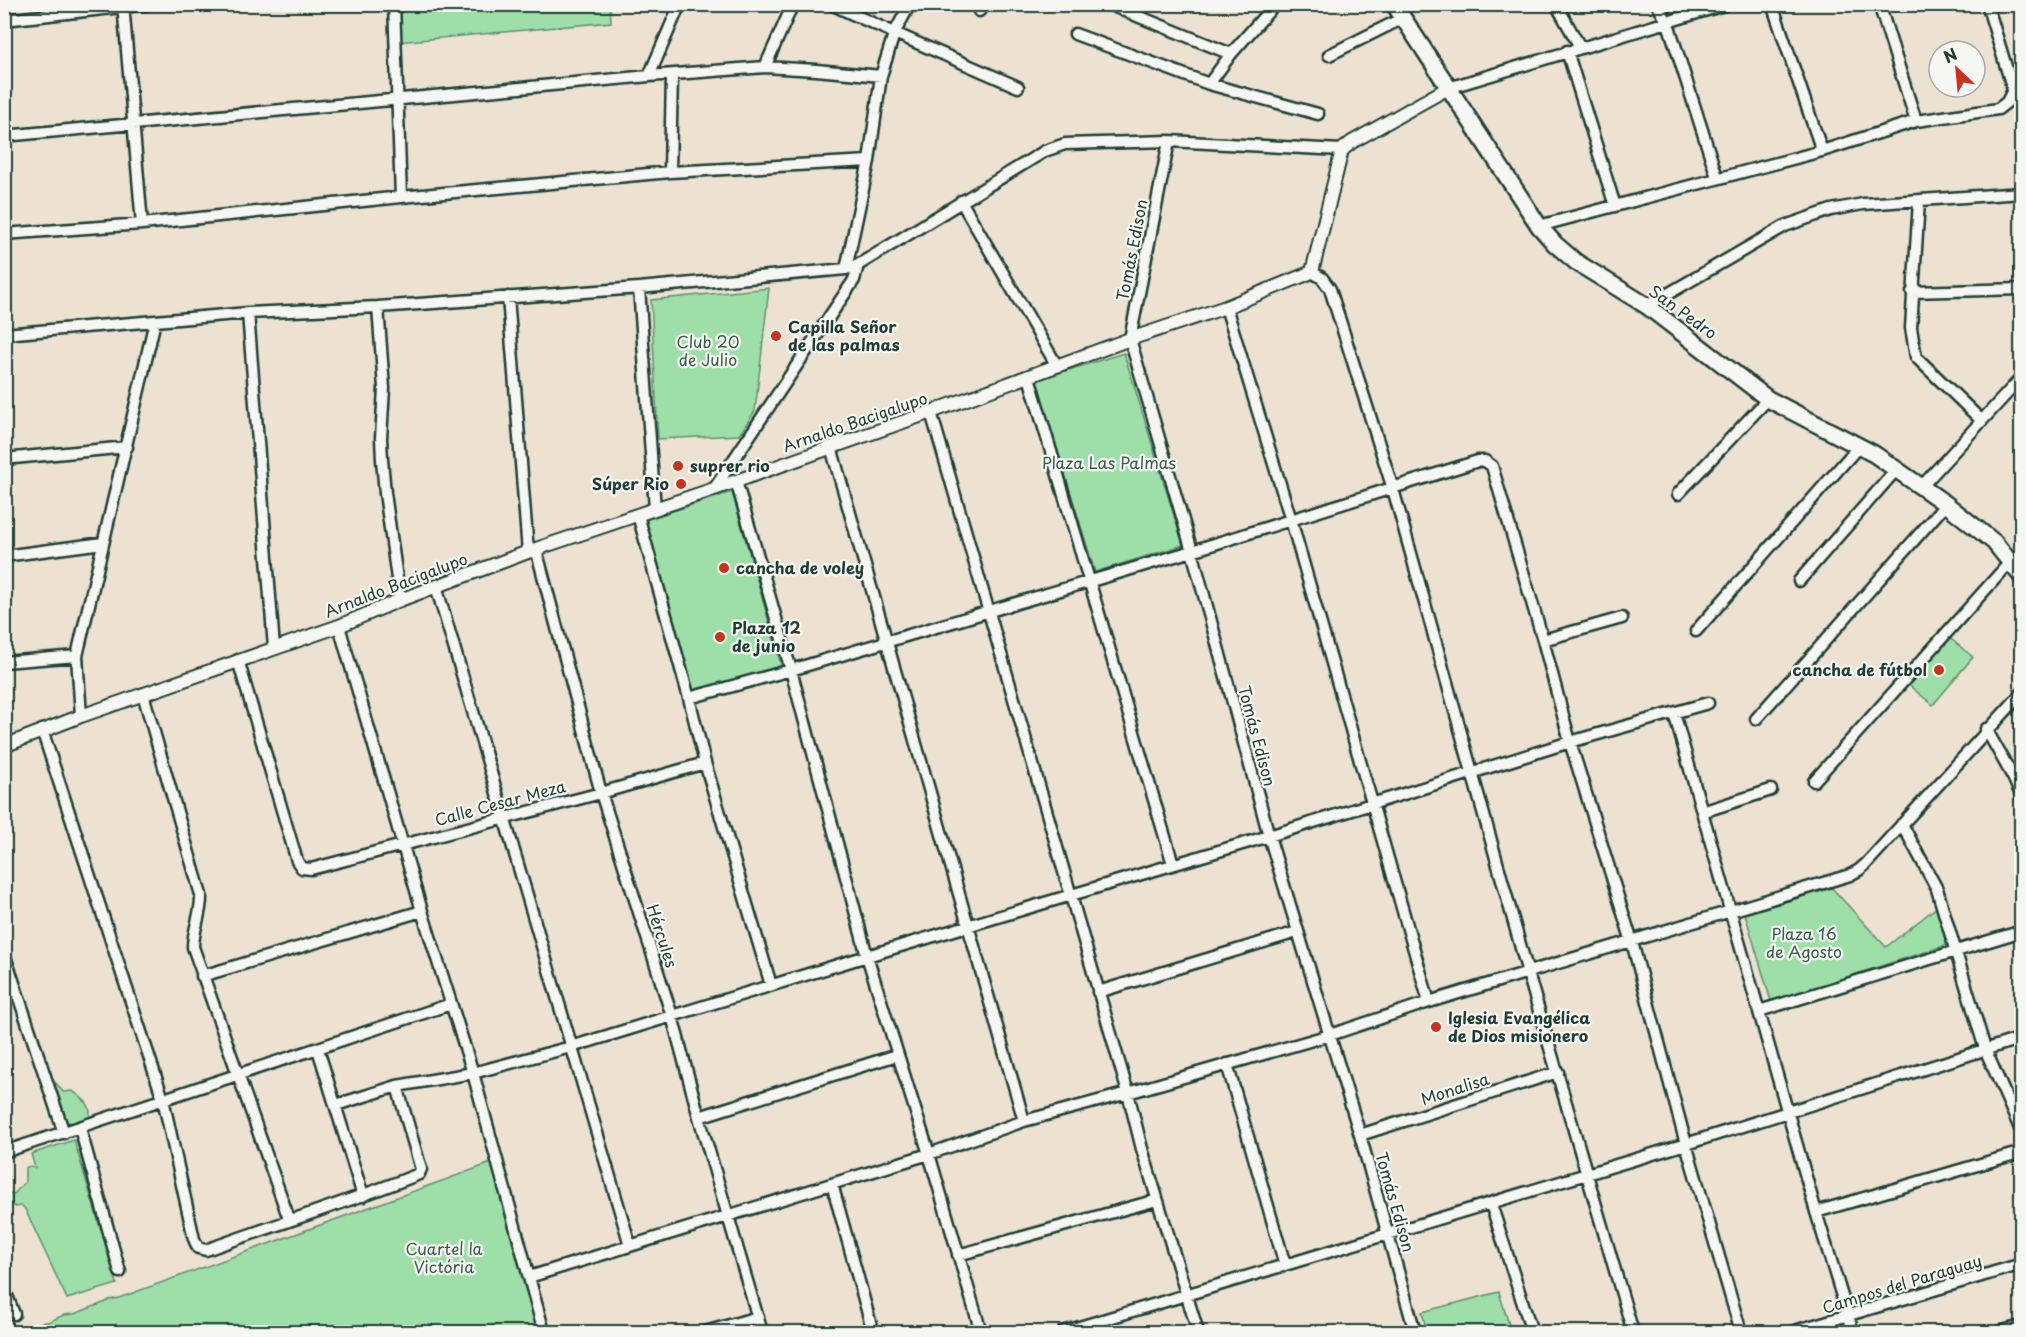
<svg xmlns="http://www.w3.org/2000/svg" width="2026" height="1337" font-family="'Playpen Sans',sans-serif">
<style>
.green{fill:#9edfa9;stroke:#5e8e6e;stroke-width:1.5}
.lines{fill:none;stroke-linecap:round;stroke-linejoin:round}
.minor-casing{stroke:#1f3d34;stroke-width:15}
.tertiary-casing{stroke:#1f3d34;stroke-width:16}
.secondary-casing{stroke:#1f3d34;stroke-width:20}
.minor{stroke:#f6f6f2;stroke-width:10}
.tertiary{stroke:#f6f6f2;stroke-width:12}
.secondary{stroke:#f6f6f2;stroke-width:15}
.poi-dot{fill:#c8321e;stroke:#f6f6f2;stroke-width:2}
.labels{text-anchor:middle;stroke-width:4.5;stroke-linejoin:round;paint-order:stroke}
.street-label{font-size:16px;fill:#1f3d34;stroke:#f6f6f2}
.poi-label{font-size:16px;font-weight:bold;fill:#1f3d34;stroke:#f6f6f2;text-anchor:start}
.park-label{font-size:16px;fill:#385d4b;stroke:#f6f6f2}
</style>
<rect width="100%" height="100%" fill="#ede2d2"/>
<filter id="ink" filterUnits="userSpaceOnUse"><feTurbulence type="fractalNoise" baseFrequency=".0167" numOctaves="2"/><feDisplacementMap in="SourceGraphic" scale="12" xChannelSelector="R" yChannelSelector="G"/><feConvolveMatrix kernelMatrix="1 2 1 2 8 2 1 2 1" color-interpolation-filters="sRGB"/></filter>
<g filter="url(#ink)">
<path class="green" d="M396,5H610L611,22L398,42Z
M769,288L755,411L739,435L658,439L651,300Z
M1124,353L1183,545L1095,572L1036,380Z
M732,492L782,668L693,692L645,520Z
M1946,635L1973,657L1933,705L1906,683Z
M1832,888L1886,947L1937,907L1950,944L1771,1001L1745,914Z
M56,1083L63,1092L73,1091C86,1102 91,1103 90,1119L74,1125L70,1122L66,1123L61,1110L62,1106L53,1085Z
M74,1140L117,1284L67,1299L25,1209L22,1206L15,1207L11,1203L5,1205V1198L7,1193L14,1194L25,1182V1168L30,1166L35,1168L31,1154Z
M494,1162L539,1332H24L26,1328L42,1322H48L64,1315L74,1314L106,1302L109,1300L119,1298Z
M1499,1292L1510,1328L1503,1332H1427L1422,1312Z"/>
<g class="lines">
<g class="minor-casing">
<path id="minor" d="M123,4L142,224
M394,4L401,197
M831,4C892,33 955,59 1018,87
M1108,4L1231,54
M1556,4L1580,47
M1657,4L1668,23L1717,177
M1772,4L1822,151
M1879,4L1916,121
M979,11L986,4
M4,20L149,4
M1075,34L1209,84L1318,114
M1567,51L1615,206
M1329,55L1403,18
M765,67L793,4
M649,76L680,4
M1209,84L1231,54L1275,4
M1448,88L1727,4
M4,136L649,76L765,67L816,70L881,76
M1169,141L1130,339L1192,551L1269,836L1360,1135L1415,1332
M670,172L672,75
M961,201L1057,366
M1919,201L1911,328L1916,357L1982,421
M1539,226L1822,151L1916,121L1998,109L2007,102L2013,90L1987,4
M4,234L142,224L401,197L670,172L869,161
M846,269L869,161L881,76L894,34L910,4
M1312,272L1322,278L1330,289L1393,489L1528,973L1633,1332
M639,288L655,509
M1912,292L2022,289
M508,297L528,552
M1647,306L1785,226L1831,210L1863,204L2022,193
M378,307L384,388L381,438L382,460L385,493L400,600
M1226,307L1291,520L1429,1002
M248,313L274,648
M4,334L248,313L378,307L639,288L846,269L858,265L1045,151L1065,144L1169,141L1342,150
M1029,377L1173,864
M931,412L1128,1093L1142,1149L1198,1332
M831,447L1024,1121
M4,459L127,447
M736,481L791,670L867,956L929,1154L981,1332
M1921,487L2022,377
M714,489L854,280L858,265
M1678,494L1768,399
M638,515L689,698L705,763L771,985
M536,549L601,793L672,1016L699,1117L762,1332
M4,556L103,543
M1799,581L1896,470
M436,586L630,1245
M339,626L422,911L473,1073L544,1332
M1696,631L1859,446
M1543,640L1622,618
M238,660L297,861L302,868L311,869L601,793L705,763
M4,662L77,656
M143,694L201,895C202,913 193,929 193,947L289,1219
M689,698L791,670L1192,551L1478,461H1485L1492,466L1543,640L1570,742L1632,942L1686,1144L1741,1332
M1674,713L1816,1212L1853,1332
M81,716L77,656L155,321
M1756,719L1946,504
M1986,729L2013,777L2022,797
M42,730L163,1099L194,1239L198,1248L206,1250C277,1224 349,1202 419,1174L421,1169L397,1086
M1814,781L2011,561
M1702,812L1771,790
M1902,824L1937,889L1985,1049L2022,1133
M4,953L64,1133
M202,976L422,911
M1098,992L1297,932
M1759,1011L2022,931
M318,1049L363,1196
M1227,1064L1285,1265
M336,1105L397,1086L473,1073L571,1047L867,956L1269,836L1570,742L1708,703
M699,1117L897,1055
M80,1128L120,1272
M1360,1135L1558,1072
M4,1152L451,1004
M832,1184L873,1332
M1491,1204L1532,1332
M1816,1212L2022,1152
M958,1255L1157,1200
M529,1277L929,1154L1024,1121L1128,1093L1330,1035L1429,1002L1850,875L1859,870L1866,864L2022,693
M4,1288L14,1314
M705,1332L758,1317
M1063,1332L1686,1144L2022,1038
M1791,1332L2022,1264
M1998,1332L2022,1326"/>
</g>
<g class="tertiary-casing">
<path id="tertiary" d="M4,746L81,716L339,626L400,600L536,549L714,489L931,412L1130,339L1226,307L1312,272L1342,150L1352,142L1448,88"/>
</g>
<g class="secondary-casing">
<path id="secondary" d="M1394,4L1539,226L1555,244L1576,262L1647,306L1768,399L1874,454L1946,504L1994,542L2022,577"/>
</g>
<use href="#minor" class="minor"/>
<use href="#tertiary" class="tertiary"/>
<use href="#secondary" class="secondary"/>
</g>
</g>
<g class="poi-dot">
<circle cx="776" cy="336" r="6"/>
<circle cx="678" cy="466" r="6"/>
<circle cx="681" cy="484" r="6"/>
<circle cx="724" cy="568" r="6"/>
<circle cx="720" cy="637" r="6"/>
<circle cx="1939" cy="670" r="6"/>
<circle cx="1436" cy="1027" r="6"/>
</g>
<g class="labels">
<g class="street-label">
<text transform="translate(1132 250) rotate(-79)" y="6">Tomás Edison</text>
<text transform="translate(1683 312) rotate(36)" y="6">San Pedro</text>
<text transform="translate(855 422) rotate(-19)" y="6">Arnaldo Bacigalupo</text>
<text transform="translate(396 585) rotate(-21)" y="6">Arnaldo Bacigalupo</text>
<text transform="translate(1257 736) rotate(75)" y="6">Tomás Edison</text>
<text transform="translate(500 803) rotate(-15)" y="6">Calle Cesar Meza</text>
<text transform="translate(662 936) rotate(72)" y="6">Hércules</text>
<text transform="translate(1455 1089) rotate(-18)" y="6">Monalisa</text>
<text transform="translate(1395 1202) rotate(74)" y="6">Tomás Edison</text>
<text transform="translate(1902 1284) rotate(-17)" y="6">Campos del Paraguay</text>
</g>
<g class="poi-label">
<text x="788" y="333">Capilla Señor<tspan x="788" dy="18">de las palmas</tspan></text>
<text x="690" y="472">suprer rio</text>
<text x="669" y="490" text-anchor="end">Súper Rio</text>
<text x="736" y="574">cancha de voley</text>
<text x="732" y="634">Plaza 12<tspan x="732" dy="18">de junio</tspan></text>
<text x="1927" y="676" text-anchor="end">cancha de fútbol</text>
<text x="1448" y="1024">Iglesia Evangélica<tspan x="1448" dy="18">de Dios misionero</tspan></text>
</g>
<g class="park-label">
<text x="708" y="348">Club 20<tspan x="708" dy="18">de Julio</tspan></text>
<text x="1109" y="469">Plaza Las Palmas</text>
<text x="1804" y="940">Plaza 16<tspan x="1804" dy="18">de Agosto</tspan></text>
<text x="444" y="1255">Cuartel la<tspan x="444" dy="18">Victória</tspan></text>
</g>
</g>
<rect width="2026" height="1337" fill="none" stroke="#f6f6f2" stroke-width="24"/>
<rect x="12" y="12" width="2002" height="1313" fill="none" stroke="#1f3d34" stroke-width="2" filter="url(#ink)"/>
<g transform="translate(1957 69) rotate(334)"><circle r="28" fill="#f6f6f2" stroke="#a0aca6" stroke-width="1.5"/>
<path d="M0-4.5L10 22L0 15L-10 22Z" fill="#c8321e"/>
<text y="-9" font-size="16" font-weight="bold" text-anchor="middle" fill="#1f3d34">N</text>
</g>
</svg>
